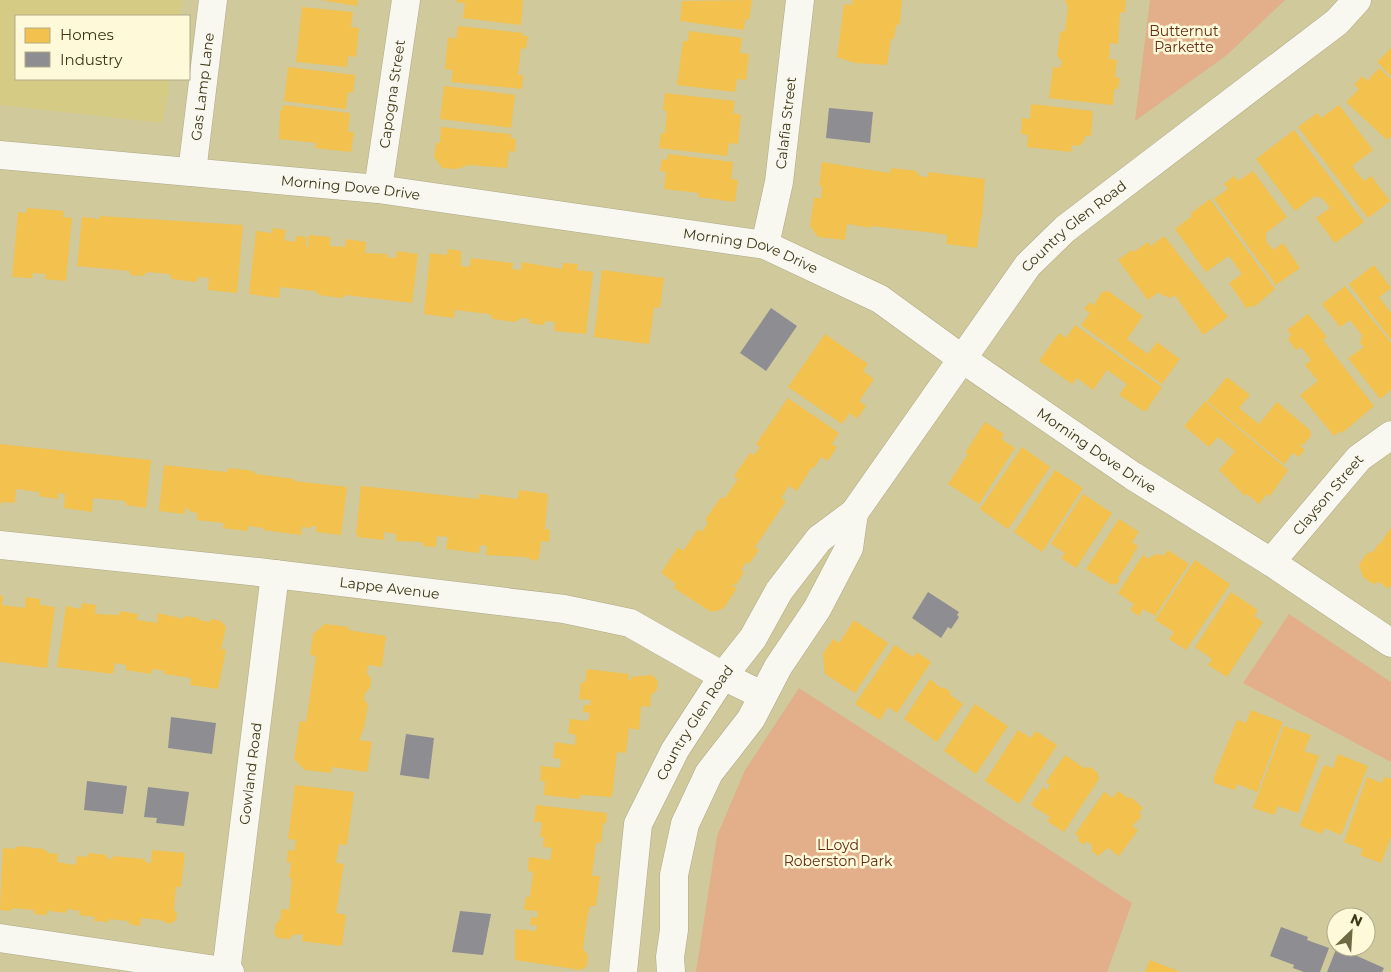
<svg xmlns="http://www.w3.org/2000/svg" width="1391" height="972" font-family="Montserrat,sans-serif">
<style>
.built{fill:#d6cb84}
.green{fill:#e2af8a}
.homes{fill:#f2c14e}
.industry{fill:#8d8d92}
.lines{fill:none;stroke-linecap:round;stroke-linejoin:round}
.minor-casing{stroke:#afa985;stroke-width:29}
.minor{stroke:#f8f7f0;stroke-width:28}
.labels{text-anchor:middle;stroke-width:5;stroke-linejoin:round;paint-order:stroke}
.park-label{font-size:14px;fill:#642b16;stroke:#fef9d9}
.street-label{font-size:14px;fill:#3d3714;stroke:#fef9d9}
</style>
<rect width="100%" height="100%" fill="#d0c99c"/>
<path class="built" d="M0,0H183L180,16H16V79H170L163,123L0,105Z"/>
<path class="green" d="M1150,0H1285L1227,55L1135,121Z
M1289,614L1391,682V762L1243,683Z
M799,688L1132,903L1107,972H696L717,836L745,770Z"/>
<path class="homes" d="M321,0H358L357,6Z
M457,0H523L521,25L463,18L465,3L456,2Z
M752,0L749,20L745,19L744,30L680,21L682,1Z
M853,0H902L900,23L896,26L894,39L891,38L887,65L855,63L837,57L844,4L852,5Z
M1065,0H1126L1125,13L1120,12L1118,44L1110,43L1109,59L1117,60L1115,77L1120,78L1118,89H1114L1113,105L1049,98L1053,67L1060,68L1062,61L1057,56L1060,33L1065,30L1068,8Z
M302,7L353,12L351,27L359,28L356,57L348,56L347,67L296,62Z
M458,26L523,33L522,36H528L526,49L521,48L518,75H523L522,89L451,82L453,70L445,69L448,37L456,39Z
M689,31L742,38L740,53L749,54L746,80L737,79L735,92L677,85L683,41H688Z
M1391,48V76L1377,62Z
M288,67L355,75L353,93L348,92L346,109L284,101Z
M1379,68L1391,79V136L1387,140L1346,102L1359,89L1354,85L1362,76L1367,81Z
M444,86L515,95L511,128L440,119Z
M665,93L735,101L733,113L741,115L738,144L729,143L727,156L659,148L661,133H665L667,111L663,110Z
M1031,104L1093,111L1091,136H1085L1084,141L1079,146L1072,145L1071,152L1027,147L1028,135L1021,134L1022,118L1030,119Z
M283,105L350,113L348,132H354L351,152L315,148L316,143L279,139L280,110H283Z
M1339,105L1373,150L1352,166L1364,181L1371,176L1390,201L1368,218L1298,127L1317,113L1321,118Z
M441,127L511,134V138L516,139L515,152L509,151L507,168L469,165L457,169L442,168L434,157L436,143H440Z
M1294,130L1364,222L1335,243L1316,218L1330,208L1323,199L1315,196L1295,211L1256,159Z
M668,154L733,162L731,179L738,180L735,202L698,197L699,193L664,189L666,172L660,171L662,159L667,160Z
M822,162L889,173L892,168L916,171L920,176L928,177V172L985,179L982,218H981L977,248L946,244L947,235L935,233L871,226V228L847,224L845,240L818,237L810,226L814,198H821L822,186H819Z
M1253,171L1287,217L1266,233V241L1273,250L1283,243L1300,268L1276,285L1214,199L1228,189L1224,184L1234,176L1238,181Z
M1210,199L1275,289L1254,307L1252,305L1247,309L1229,283L1242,274L1229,256L1206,272L1175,229L1192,216L1190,214Z
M27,208L64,211L63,217L72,218L66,281L45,279L46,274L33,273L32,278L12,277L18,212L27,213Z
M100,216L243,225L237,293L208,290L209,278L199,277L196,282L172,279L169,274L147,272L143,276L130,275V271L77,266L82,217L100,219Z
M273,228L286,230L284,240L295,242L296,236L307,237L306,246L308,247L309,235L330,237V246L345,247L346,239L366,242L365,253L387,254V257L396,258L397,251L418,254L412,303L346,295L342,298L319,295L315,291L280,287L279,298L249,294L256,231L272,233Z
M1164,236L1228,317L1203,335L1175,295L1171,298L1162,295L1159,292L1148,300L1118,260L1132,250L1134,252L1148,242L1151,246Z
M448,249L461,251V266L470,267L471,258L513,263L512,269L521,270L522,262L562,269L563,263L578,264L577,270L593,272L586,334L554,331L555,322L546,321L543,325L529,323L530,319L521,318L515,322L493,319L489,314L455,310L454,318L424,314L430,253L447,255Z
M1374,265L1391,288L1379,297L1391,313V340L1349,284Z
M602,270L664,278L660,308L654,307L649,344L594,337Z
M1345,286L1391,343V390L1380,399L1348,358L1364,347L1360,343L1362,335L1350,320L1340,327L1322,304Z
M1108,291L1143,316L1127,339L1148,354L1157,342L1180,359L1162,384L1081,325L1090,313L1084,309L1090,302L1095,306L1096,301L1102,292Z
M1308,314L1327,337L1323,340L1374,406L1342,433L1341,431L1334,436L1300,395L1318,381L1305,365L1311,360L1301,347L1296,350L1288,339L1291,335L1287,330Z
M1075,325L1162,387L1145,412L1119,395L1127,384L1107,370L1093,390L1077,378L1072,384L1039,361L1059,333L1066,338Z
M825,334L868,364L863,371L874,379L859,401L866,406L857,419L850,413L842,424L788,387Z
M1227,377L1250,395L1239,408L1259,424L1277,402L1310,430L1311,436L1303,445H1299L1305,450L1299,457L1293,453L1284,464L1207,401Z
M788,398L839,433L832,444L837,447L828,461L821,457L814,468L812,467L797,491L789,486L781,498L786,501L755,547L759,550L749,564L746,562L741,570L744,572L736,585L733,584L732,586L737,588L723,609L711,612L674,588L676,584L661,573L678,547L683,551L698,529L702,532L708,522L705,520L721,497L724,499L738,479L734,476L750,453L754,455L760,447L756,444Z
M1205,401L1288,470L1270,496L1267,494L1259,504L1247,494L1245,496L1219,470L1235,451L1218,437L1209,447L1184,426Z
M985,422L1004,434L1001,439L1015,448L979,504L948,484L968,454L965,453Z
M0,444L151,460L146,508L126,505V501L93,498L92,512L64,508L65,494L58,493V499L39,496V492L16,489L15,503L2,502L0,506Z
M1022,447L1050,467L1008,529L980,509Z
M164,465L226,472L230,468L253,471L256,474L294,479V481L347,487L341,535L316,532V526H311V528L302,527L301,535L263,530L264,528L248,526L247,531L223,528L224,523L197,520V513L189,511V509L185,508V514L159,511Z
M1055,470L1083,488L1042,552L1014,532Z
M361,486L479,499V494L518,499L519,490L548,494L545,529L550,530L549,542L541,541L539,558L536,561L525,557L486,555L487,546L480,545L479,553L446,549L448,537L437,536L436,547L423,546V542L396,541V534L384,532V540L357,537L358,533L356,534Z
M1083,494L1112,513L1076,568L1061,558L1065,553L1051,544Z
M1119,519L1139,532L1132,542L1138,546L1132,556H1133L1118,578L1120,580L1116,585L1114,583L1112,585L1086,569Z
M1391,528V585L1388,589L1379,582L1373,584L1363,577L1359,565L1367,553L1373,552L1379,543L1380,544Z
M1168,550L1189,564L1155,616L1143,609L1139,616L1130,610L1134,604L1118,593L1143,555L1149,559L1151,556L1161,554L1164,556Z
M1195,560L1230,584L1186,650L1169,639L1174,632L1155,620Z
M1231,592L1258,610L1254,616L1263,622L1227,677L1208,665L1212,659L1195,647Z
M0,595L3,596L2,605L25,608L26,597L40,599V605L55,607L47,668L0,662Z
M82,603L96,605L95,614L119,615L120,611L138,614L137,620L157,623L158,613L184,619V616L199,618V620L209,622L212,619L221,621L226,627L221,649L226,650L218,689L190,685L191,678L164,674L165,671L152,669L151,674L126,670V665L115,663L113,674L57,667L66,606L81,609Z
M854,620L888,643L855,693L825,674L823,654L833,639L839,643Z
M325,624L349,627L348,630L386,636L382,667L368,665L367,673L371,679L370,688L365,693L364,699L368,705L364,727L359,740L372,742L367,772L332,767L331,773L305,770L294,759L300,721L306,722L316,656L310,655L313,634Z
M895,645L913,657L917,652L931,662L897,713L888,707L880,720L855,704Z
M587,669L629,674L628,680H631V677L652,675L658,681L657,690L651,695L650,707L641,706L639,730L629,728L626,753L617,752L612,797L581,795L580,799L544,795L545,781H540L541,766L560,768L561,759L553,758L555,742L575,745L576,735L568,733L570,719L588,721L590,713L583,712L584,705H590L591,700L579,699L581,682L585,683Z
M930,679L942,689L943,687L951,692L949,694L963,704L937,742L904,719Z
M975,704L1008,726L976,774L944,751Z
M1251,710L1283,722L1257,792L1237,784L1235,790L1214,783V777L1237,720L1246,723Z
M1284,726L1311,735L1304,751L1319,756L1298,813L1278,806L1274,815L1253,808Z
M1018,730L1031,738L1036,731L1057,745L1019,804L985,781Z
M1338,754L1368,766L1341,835L1324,828L1322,834L1300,826L1324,765L1333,768Z
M1065,755L1084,768L1090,767L1097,772L1099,779L1064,832L1047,821L1050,817L1031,805L1043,787L1047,790L1050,785L1046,782Z
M1367,777L1382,783L1384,777L1391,779V837L1381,863L1360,855L1363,849L1344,842Z
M295,785L354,792L347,845L339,844L336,863L344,864L336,913L346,915L342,946L302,941L303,934L293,935L289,939L278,938L274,934L276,923L280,920L282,909L289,910L292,878H289L291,863L287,862L288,850L294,851L296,840L288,839Z
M1118,791L1130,799L1131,797L1143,808L1139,813L1142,816L1132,826L1138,830L1119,856L1108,848L1098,856L1092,851V845L1086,841L1084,845L1077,840L1079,837L1075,834L1104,792L1113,798Z
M536,805L607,813L606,823H603L601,843H596L592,876H600L596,906H590L587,919L583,949L588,955L587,966L581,970L515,960V929L536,931L537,925H530L531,917L537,918L538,911L524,910L526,897H530L533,872L528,871L529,857L550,860L552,848L543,847L544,837H540L542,822H534Z
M18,846L44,849L48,853L58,854L57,862L76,865L77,856L88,857V853L107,855V859H113V856L145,859V862L151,863L152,850L185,853L181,887H176L174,910L177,913L176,920L170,924L160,920L141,918L140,926L129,924V921L109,919V922L94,921L95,917L79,915L80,911L67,909L66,913L49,911L48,908L47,915L34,914V910L12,908L11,911L0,910L3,848L14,849Z
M1150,960L1178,971V972H1145Z"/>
<path class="industry" d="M829,108L873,112L870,143L826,138Z
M771,308L797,326L766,371L740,353Z
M928,592L959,612L957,615L959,617L951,629L948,627L941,638L912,618Z
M171,717L216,723L212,754L168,748Z
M406,734L434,738L429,779L400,775Z
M87,781L127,786L123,814L84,810Z
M148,787L189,792L184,826L156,823L157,818L144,817Z
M460,911L491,914L483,955L452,952Z
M1281,927L1308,937L1307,940L1329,948L1320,972H1304L1293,968L1294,965L1270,956Z
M1337,947L1384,968L1382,972H1327Z"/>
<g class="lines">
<g class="minor-casing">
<g id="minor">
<path id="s1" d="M0,155L378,189L765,245L880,299L961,358L1133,476L1271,562L1391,643"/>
<path id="s2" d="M192,172L213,0"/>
<path id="s3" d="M378,189L406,0"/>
<path id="s4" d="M765,245L779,182L800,0"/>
<path id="s5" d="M0,545L258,572L564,609L630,623L723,676L762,695"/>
<path id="s6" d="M1271,562L1359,458L1391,435"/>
<path d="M0,938L230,972"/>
<path id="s7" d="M226,972L275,574"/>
<path id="s8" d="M623,972L638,824L675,750L723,676L753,638L779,591L819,539L854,513L1028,265L1065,229L1337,22L1357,0"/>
<path d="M671,972L670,957L674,930V875L685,824L709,773L751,719L778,667L817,609L849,548L854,513"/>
</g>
</g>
<use href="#minor" class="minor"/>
</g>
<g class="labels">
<g class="park-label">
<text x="1184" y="36">Butternut<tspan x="1184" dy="16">Parkette</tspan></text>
<text x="838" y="850">LLoyd<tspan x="838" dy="16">Roberston Park</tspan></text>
</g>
<g class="street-label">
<text dy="5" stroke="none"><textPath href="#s2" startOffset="86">Gas Lamp Lane</textPath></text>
<text dy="5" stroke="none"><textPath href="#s3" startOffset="96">Capogna Street</textPath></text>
<text dy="5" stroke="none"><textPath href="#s4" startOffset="124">Calafia Street</textPath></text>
<text dy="5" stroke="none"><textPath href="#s1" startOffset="352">Morning Dove Drive</textPath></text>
<text dy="5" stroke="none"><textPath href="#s8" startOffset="894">Country Glen Road</textPath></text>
<text dy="5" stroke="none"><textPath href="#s1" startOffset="758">Morning Dove Drive</textPath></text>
<text dy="5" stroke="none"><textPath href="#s1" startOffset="1162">Morning Dove Drive</textPath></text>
<text dy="5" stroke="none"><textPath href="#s6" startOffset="88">Clayson Street</textPath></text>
<text dy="5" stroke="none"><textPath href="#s5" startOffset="392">Lappe Avenue</textPath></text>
<text dy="5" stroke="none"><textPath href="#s8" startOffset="265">Country Glen Road</textPath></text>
<text dy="5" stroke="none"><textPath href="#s7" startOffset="200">Gowland Road</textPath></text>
</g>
</g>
<rect x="15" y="15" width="175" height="65" fill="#fef9d9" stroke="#b1ab8a"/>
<rect x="25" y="28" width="25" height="15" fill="#f2c14e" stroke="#b1ab8a"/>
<text x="60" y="40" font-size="15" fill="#3d3714">Homes</text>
<rect x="25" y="52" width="25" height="15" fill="#8d8d92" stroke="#b1ab8a"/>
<text x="60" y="65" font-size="15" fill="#3d3714">Industry</text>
<g transform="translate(1351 932) rotate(25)"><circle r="24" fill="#fef9d9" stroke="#b1ab8a"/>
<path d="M0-4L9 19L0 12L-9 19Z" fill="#706a44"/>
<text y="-8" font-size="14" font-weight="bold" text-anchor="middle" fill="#3d3714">N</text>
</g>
</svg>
